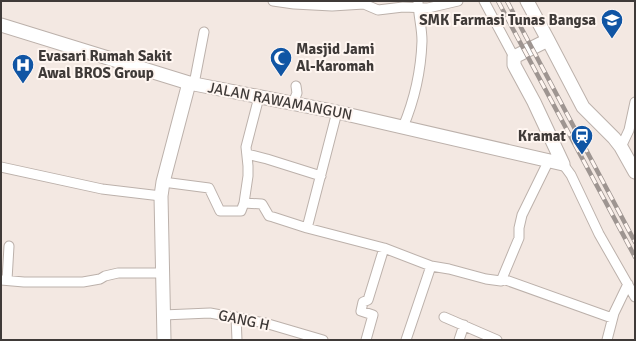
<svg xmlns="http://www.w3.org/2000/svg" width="636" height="341" font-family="Signika,sans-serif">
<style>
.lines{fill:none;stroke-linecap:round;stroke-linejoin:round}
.street-casing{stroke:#bcb1ab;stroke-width:11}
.secondary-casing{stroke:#bcb1ab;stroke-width:15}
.street{stroke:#fff;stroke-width:9}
.secondary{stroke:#fff;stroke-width:13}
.rail-casing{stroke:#9e9591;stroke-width:4.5}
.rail{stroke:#fff6f1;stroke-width:3;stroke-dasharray:9;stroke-linecap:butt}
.labels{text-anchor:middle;stroke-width:4;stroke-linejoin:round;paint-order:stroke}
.poi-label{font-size:15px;font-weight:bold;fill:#3f3a38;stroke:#fff6f1;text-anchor:end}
.street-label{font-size:15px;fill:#3f3a38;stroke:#fff6f1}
</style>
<rect width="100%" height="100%" fill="#f3e8e2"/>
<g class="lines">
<g class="street-casing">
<path id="street" d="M273,1L294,4L332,6L364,4L378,10L403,7L428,8L458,1
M484,1L514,57
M194,84L204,32
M293,103L297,93L296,86
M403,127C414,101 421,70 422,41C422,27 418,14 418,1
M621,147L629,130L635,102
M247,154L267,159L321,176
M563,164L571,175L599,234L635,297
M1,167L102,189L161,196
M163,182L209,188L220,211H241L244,203L262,204L269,216L273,217L307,228L384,248L431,266L449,269L486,279L501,281L519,238V228L522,215L549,160
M244,203L248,176V166L246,147L259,97
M307,228L337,112
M503,279L612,318
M1,280L24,282H83L100,279L105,276L118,273H162
M7,280L9,246
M163,315L210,313L265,323L323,340
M236,317L237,340
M444,317L497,340
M366,340L373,315L361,311L363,302L368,300L384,248
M406,340L431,266
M459,340L464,325
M607,340L614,313L628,284"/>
</g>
<g class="secondary-casing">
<path id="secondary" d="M527,1L548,40L583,107L614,138L621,147L635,172
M1,25L189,83L337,112L563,164
M548,40L514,57V65L534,102L563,164
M164,340L161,196L163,182L189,83"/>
</g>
<use href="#street" class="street"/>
<use href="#secondary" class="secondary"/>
<g class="rail-casing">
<path id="rail" d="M498,1L635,257
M507,1L635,242"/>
</g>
<use href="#rail" class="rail"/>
</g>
<defs>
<g id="school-pin" transform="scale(1.15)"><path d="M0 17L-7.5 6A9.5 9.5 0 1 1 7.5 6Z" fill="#1055a4" stroke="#fff6f1"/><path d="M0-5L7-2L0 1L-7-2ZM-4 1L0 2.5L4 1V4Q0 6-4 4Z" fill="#fff"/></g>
<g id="mosque-pin" transform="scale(1.15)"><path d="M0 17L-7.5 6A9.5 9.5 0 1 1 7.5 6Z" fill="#1055a4" stroke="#fff6f1"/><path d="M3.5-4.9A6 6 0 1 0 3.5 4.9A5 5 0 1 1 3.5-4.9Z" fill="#fff"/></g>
<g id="hospital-pin" transform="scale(1.15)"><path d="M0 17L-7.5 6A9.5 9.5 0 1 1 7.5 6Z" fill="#1055a4" stroke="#fff6f1"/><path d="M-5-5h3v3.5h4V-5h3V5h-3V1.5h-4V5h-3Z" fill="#fff"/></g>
<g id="station-pin" transform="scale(1.15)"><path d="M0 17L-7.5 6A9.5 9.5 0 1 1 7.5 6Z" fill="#1055a4" stroke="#fff6f1"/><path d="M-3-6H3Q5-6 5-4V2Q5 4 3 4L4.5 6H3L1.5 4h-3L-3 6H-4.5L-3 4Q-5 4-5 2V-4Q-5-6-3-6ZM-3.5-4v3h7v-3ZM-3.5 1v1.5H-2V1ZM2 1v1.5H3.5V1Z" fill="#fff"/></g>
</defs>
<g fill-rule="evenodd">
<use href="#school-pin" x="612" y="20"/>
<use href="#mosque-pin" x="281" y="58"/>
<use href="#hospital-pin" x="23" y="65"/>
<use href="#station-pin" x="582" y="136"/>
</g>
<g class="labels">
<g class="poi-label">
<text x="596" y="25">SMK Farmasi Tunas Bangsa</text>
<text x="296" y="54" text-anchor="start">Masjid Jami<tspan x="296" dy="17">Al-Karomah</tspan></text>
<text x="38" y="61" text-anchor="start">Evasari Rumah Sakit<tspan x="38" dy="17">Awal BROS Group</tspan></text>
<text x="566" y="141">Kramat</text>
</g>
<g class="street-label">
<text transform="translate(280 101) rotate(11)" y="5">JALAN RAWAMANGUN</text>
<text transform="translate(244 320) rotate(12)" y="5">GANG H</text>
</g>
</g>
<rect width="636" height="341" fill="none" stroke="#3f3a38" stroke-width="4"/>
</svg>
